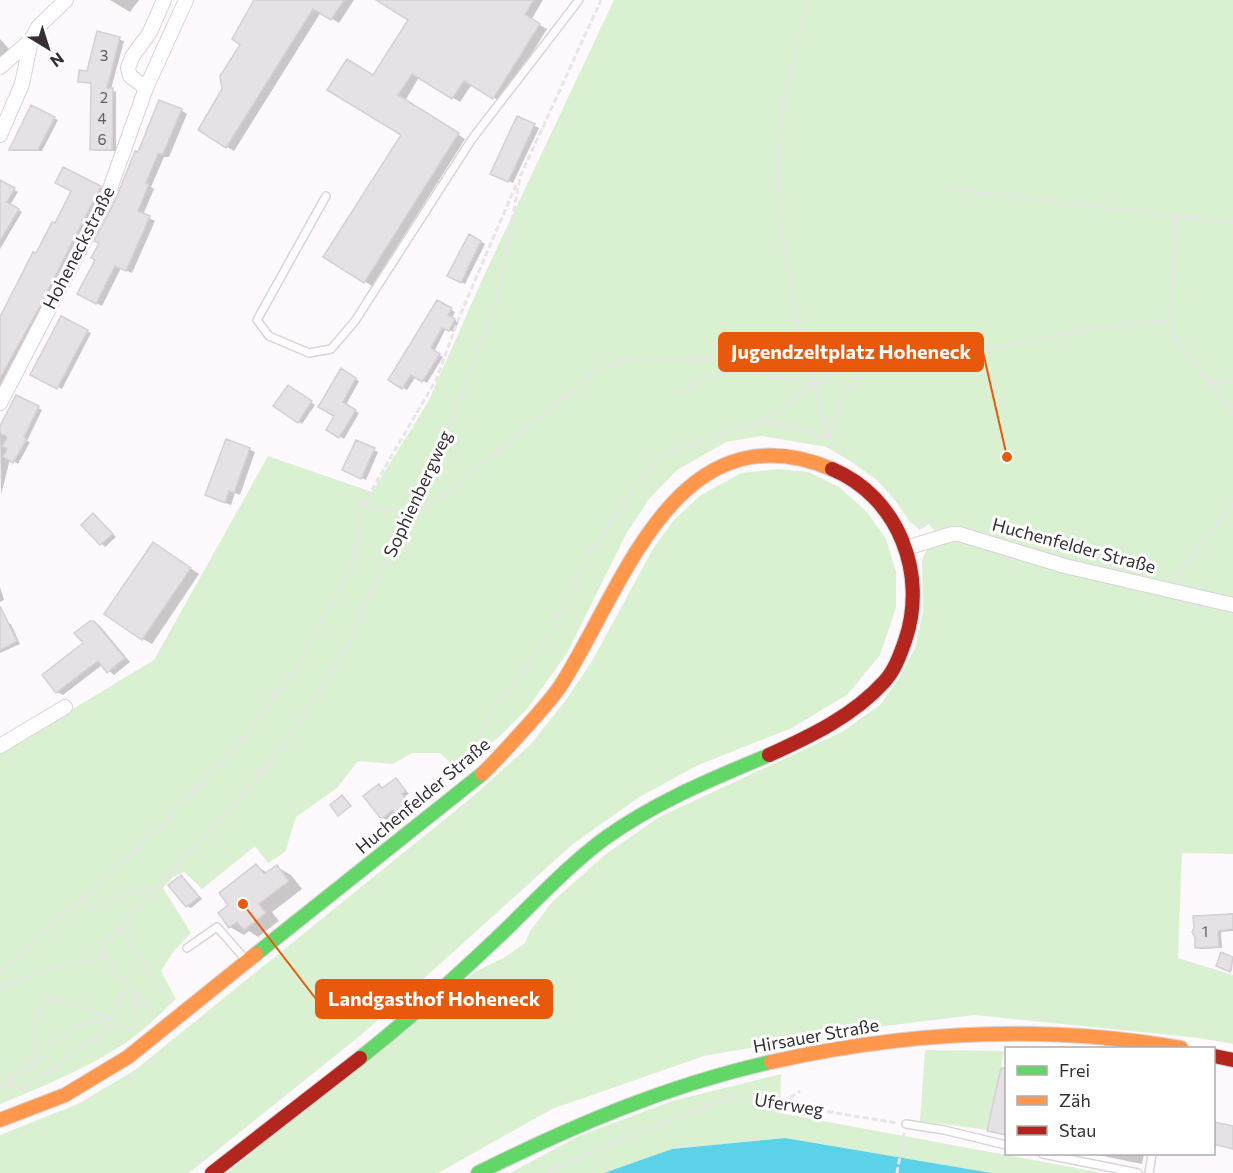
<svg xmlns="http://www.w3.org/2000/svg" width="1233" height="1173" font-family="Commissioner,sans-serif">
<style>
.green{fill:#d9f1d0}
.water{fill:#5cd2e9}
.shadow{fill:#0003}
.building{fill:#e5e1e4;stroke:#d4d0d4;stroke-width:1.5}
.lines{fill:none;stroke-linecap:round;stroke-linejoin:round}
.lane-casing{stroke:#d8d4d8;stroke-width:10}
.street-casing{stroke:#d8d4d8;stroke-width:16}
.fast-casing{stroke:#d8d4d8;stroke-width:16}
.slow-casing{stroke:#d8d4d8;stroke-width:16}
.jam-casing{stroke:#d8d4d8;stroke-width:16}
.path{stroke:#e7e5e7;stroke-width:3;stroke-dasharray:6 3;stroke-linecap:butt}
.lane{stroke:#fffeff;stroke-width:7}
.street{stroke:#fffeff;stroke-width:14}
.fast{stroke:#63d668;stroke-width:14}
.slow{stroke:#ff974d;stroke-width:14}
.jam{stroke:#b3261e;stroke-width:14}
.labels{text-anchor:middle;stroke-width:6;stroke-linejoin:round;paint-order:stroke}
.number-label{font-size:15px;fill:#625c62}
.street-label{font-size:18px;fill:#363036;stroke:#fff}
.leader{fill:none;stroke:#e8590c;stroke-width:2}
.callout-dot{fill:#e8590c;stroke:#fff;stroke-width:2}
.callout{fill:#e8590c;stroke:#e8590c;stroke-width:2}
.callout-label{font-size:20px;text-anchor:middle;font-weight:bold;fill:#fff}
</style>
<rect width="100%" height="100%" fill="#fdf9fc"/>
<path class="green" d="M614,0H1233V854L1182,853L1178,958L1233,975V1044L1199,1038L975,1015L851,1030L704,1056L552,1109L438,1173H227L475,972L505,957L525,943L530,931L553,901L606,854L659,817L842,732L880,705L900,677L915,648L923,612L922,559L936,533L929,524L920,530L910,522L894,499L877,480L850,461L826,447L762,436L726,442L677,470L649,499L626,534L567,653L527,709L500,736L458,770L440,753H412L393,764L358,761L337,788L296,817L285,852L268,863L255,846L202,889L184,872L173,877L163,888L191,933L173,952L161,971L176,999C157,1017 137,1037 114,1050C79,1072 39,1088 0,1104V753L154,660L268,456L372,492L428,402L481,282Z
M778,469L809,472L839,487L867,512L886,539L896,572V608L880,655L848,694L792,728L698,765L638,798L573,844L361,1035L189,1173H0V1135L78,1104L135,1070L471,798L530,745L566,700L592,661L654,547L674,520L701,495L741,473Z
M925,1050L1004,1051L989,1130L920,1121Z
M781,1074L780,1113L1103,1173H992L785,1138L672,1149L604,1173H510L579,1136L672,1101Z"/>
<path class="water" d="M785,1138L980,1171L992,1173H604L672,1149Z"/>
<path class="shadow" d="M110,0H139L130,12Z
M256,0H354L339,23L321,12L234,151L227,147L223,90L242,44Z
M379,0H543L531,20L547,29L501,102L472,84L460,102L419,77L405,101L465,139L372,286L325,257L403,134L374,77L410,20Z
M98,33L124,41L111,89L116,92V151H96L92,149V84L79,81L88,73Z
M0,39L10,50L0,57Z
M32,107L58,120L42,151H14L11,149Z
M181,110L187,114L169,157H164L151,187L154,189L143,215L155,221L132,273L121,268L102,306L79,294L97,260L139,154Z
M518,118L539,128L513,183L496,175Z
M63,169L104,189L0,386V320L55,225L73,191Z
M2,183L18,192L10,205L22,212L0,249V187Z
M470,236L485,244L465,284L449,276Z
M437,302L455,312L452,318L459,322L453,332L446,328L434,352L443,357L427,383L416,376L407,390L390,380Z
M62,318L91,333L62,389L32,374Z
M341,370L359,381L346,405L359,413L344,439L328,429L336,416Z
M288,387L315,405L302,424L275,406Z
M16,397L42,410L27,441L30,442L18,464L10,459L1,495L0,430Z
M357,442L378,452L366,480L348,472Z
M249,449L255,452L240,495L235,493L231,505L213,498Z
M94,515L116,537L105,547L83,525Z
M162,549L199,574L152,644L143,639Z
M0,587L4,600L0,602Z
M6,622L11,624L20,644L0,653V625Z
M94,622L100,626L130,662L114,675L102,665L63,695L57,692L44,675L85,644Z
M396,780L409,794L405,796L412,806L400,815L396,812L386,820L382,817L379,786L383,788Z
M256,866L268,873L277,867L291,875L302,889L272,912L279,921L258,937L249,931L244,935L230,927V905Z
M182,876L202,899L191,908L187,906Z
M1228,913H1233V931L1221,932L1222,948L1200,949L1197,947Z
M1222,954L1233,958L1232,971L1218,966Z
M998,1090L1006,1092V1135L993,1132Z
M1214,1124L1233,1128V1149L1214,1145Z
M1093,1154H1144L1142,1164Z"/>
<path class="building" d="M254,0H344L331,20L313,9L226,148L198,130L222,89L220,76L240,45L232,39Z
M376,0H534L525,14L540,24L493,99L464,81L452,99L412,74L398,95L459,133L364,283L323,257L401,135L327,90L347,59L373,75L408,20Z
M97,31L120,37L107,88H113L112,150H90L91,83L78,82L79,70L87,71Z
M159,100L182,109L163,154H158L146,183L149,184L138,211L150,216L126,271L115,266L96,304L77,294L95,260L91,258L99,243L94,241L115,201L135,151L138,152Z
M31,105L55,117L38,150H9Z
M517,116L535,124L508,182L490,174Z
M63,167L101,186L39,308L0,378V317L33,252L36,253L52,222L55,223L71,191L55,183Z
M0,180L15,188L7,202L19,209L0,241Z
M469,234L481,241L461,283L447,276Z
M437,300L452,308L448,315L455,319L449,331L442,328L431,348L440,354L422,382L411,375L402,389L388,380Z
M61,316L88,330L57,389L30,375Z
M341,368L356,378L343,402L356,410L339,438L326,430L334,416L318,407Z
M288,385L312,401L298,423L273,406Z
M16,395L39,406L24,437L27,439L13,463L3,457L7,449L2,446L7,437L0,433V426Z
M226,439L250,448L234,493L229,491L225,503L205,495Z
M356,440L375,448L361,479L342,470Z
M93,513L113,534L100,545L81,525Z
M153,542L191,568L142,640L104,614Z
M0,606L17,641L0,650Z
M90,621H94L125,658L107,673L98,661L56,693L42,675L83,643L74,633Z
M396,778L406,791L402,794L409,803L395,813L393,810L381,819L363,796L379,784L382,788Z
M342,795L351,806L338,816L330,805Z
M256,864L264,874L277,865L289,881L259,904L266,913L244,930L237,922L229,928L218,913L228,905L219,893Z
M181,875L199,897L186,907L168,885Z
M1233,914V929L1218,931L1219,947L1195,948V937L1192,932L1194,928L1193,916Z
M1221,952L1233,957L1230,972L1216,966Z
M1001,1068H1006V1135L987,1131Z
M1214,1122L1233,1126V1149L1214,1144Z"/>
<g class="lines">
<g class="lane-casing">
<path id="lane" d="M326,196L257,320L269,336L309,353L331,349L355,321L472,139L579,0
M187,948L217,927L246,960
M906,1124L944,1130L1006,1145
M1043,1154L1138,1173
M1149,1173L1152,1154"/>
</g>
<g class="street-casing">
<path id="street" d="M164,0L150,32L132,57L128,68L130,76L146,88L186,0
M0,67L31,40L38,27L66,0
M0,135L22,84L31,40
M0,403L107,197L146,88
M906,548L952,534H959L1065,566L1233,605
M0,746L65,707"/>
</g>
<g class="fast-casing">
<path id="fast" d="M256,954L482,774
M360,1058C408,1020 453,980 497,938C532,905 565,868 604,839C655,802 712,779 769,755
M478,1173C572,1126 668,1085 771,1062"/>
</g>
<g class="slow-casing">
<path id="slow" d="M482,774C499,758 513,741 529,724C541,710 553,698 563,682C625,583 678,405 832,469
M771,1062C905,1032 1045,1024 1181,1048
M0,1120L65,1095L128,1057L256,954"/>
</g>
<g class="jam-casing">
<path id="jam" d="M769,755C811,736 853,716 884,682C895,670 900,655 905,641C928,575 899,497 832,469
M1214,1056L1233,1060
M212,1173L360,1058"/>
</g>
<path class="path" d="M807,0L784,98L778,160L781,228L798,325L816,385L828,439
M950,189L1233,223
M1176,217L1171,320L1176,341L1233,414
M1208,382L1233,380
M679,393L704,377L741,369L816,385
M761,422L802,429L828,439L842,454
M829,438L842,396L870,360
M363,505L408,514L427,508L598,369L632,358L674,360L725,359L745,370
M913,520L926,526
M1174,578L1233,504
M478,756L476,744L495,704L524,673L554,624L584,562L630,493L655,460L682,447L761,422L816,385L872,358L958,354L1039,340L1087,329L1171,320
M80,899L91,910C110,900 134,886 156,889
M120,927L170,1003
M103,955L106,941L234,805L285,743L342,655L408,514L444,444L499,291L520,177L601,0
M103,955L154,1016
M0,972L154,833L233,750L298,666L352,566L363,505L437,378L458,320L516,185
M0,988C32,971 70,968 103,955
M106,1019L114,1016L122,990L138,1006
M0,1085H6L14,1078L30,1070L44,1050L52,1043L83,1025L103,1019
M22,1091L109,1027L133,1028L138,1007L137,995
M13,1097L10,1076L30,1061L36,1043L34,1014L50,999C69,1004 101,1006 109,1027
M787,1105V1100L800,1091
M546,1173L610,1144L714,1103L738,1098L767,1100L787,1105L897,1123
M897,1173L904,1133"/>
<use href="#lane" class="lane"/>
<use href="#street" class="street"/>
<use href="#fast" class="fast"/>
<use href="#slow" class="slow"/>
<use href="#jam" class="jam"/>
</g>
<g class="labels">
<g class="number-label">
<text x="104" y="61">3</text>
<text x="104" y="103">2</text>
<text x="102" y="124">4</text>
<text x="102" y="145">6</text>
<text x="1205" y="937">1</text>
</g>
<g class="street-label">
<text transform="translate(79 248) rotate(-63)" y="6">Hoheneckstraße</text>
<text transform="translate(418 494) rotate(-65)" y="6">Sophienbergweg</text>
<text transform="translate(1074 546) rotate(15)" y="6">Huchenfelder Straße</text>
<text transform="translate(423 796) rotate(-40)" y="6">Huchenfelder Straße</text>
<text transform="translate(816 1036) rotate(-10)" y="6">Hirsauer Straße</text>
<text transform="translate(789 1105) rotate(9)" y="6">Uferweg</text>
</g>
</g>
<path class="leader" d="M1007 457L983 352M243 904L316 999"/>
<g class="callout-dot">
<circle cx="1007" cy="457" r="6"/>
<circle cx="243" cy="904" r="6"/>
</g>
<g class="callout">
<rect x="719" y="333" width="264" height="38" rx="6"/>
<rect x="316" y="980" width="236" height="38" rx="6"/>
</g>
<g class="callout-label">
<text x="851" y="359">Jugendzeltplatz Hoheneck</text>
<text x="434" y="1006">Landgasthof Hoheneck</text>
</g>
<rect x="1005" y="1047" width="210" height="108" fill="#ffffff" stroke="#afacaf" stroke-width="1.5"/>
<rect x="1017" y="1066" width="30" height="9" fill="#63d668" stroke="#afacaf" stroke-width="1.5"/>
<text x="1059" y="1077" font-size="18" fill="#363036">Frei</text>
<rect x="1017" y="1096" width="30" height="9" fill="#ff974d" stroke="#afacaf" stroke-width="1.5"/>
<text x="1059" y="1107" font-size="18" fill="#363036">Zäh</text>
<rect x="1017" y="1126" width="30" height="9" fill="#b3261e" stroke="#afacaf" stroke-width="1.5"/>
<text x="1059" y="1137" font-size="18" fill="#363036">Stau</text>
<g transform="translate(48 48) rotate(142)" stroke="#ffffff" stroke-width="4.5" paint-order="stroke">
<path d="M0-4.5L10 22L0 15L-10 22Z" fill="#363036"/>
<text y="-9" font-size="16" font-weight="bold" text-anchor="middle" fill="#363036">N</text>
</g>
</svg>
